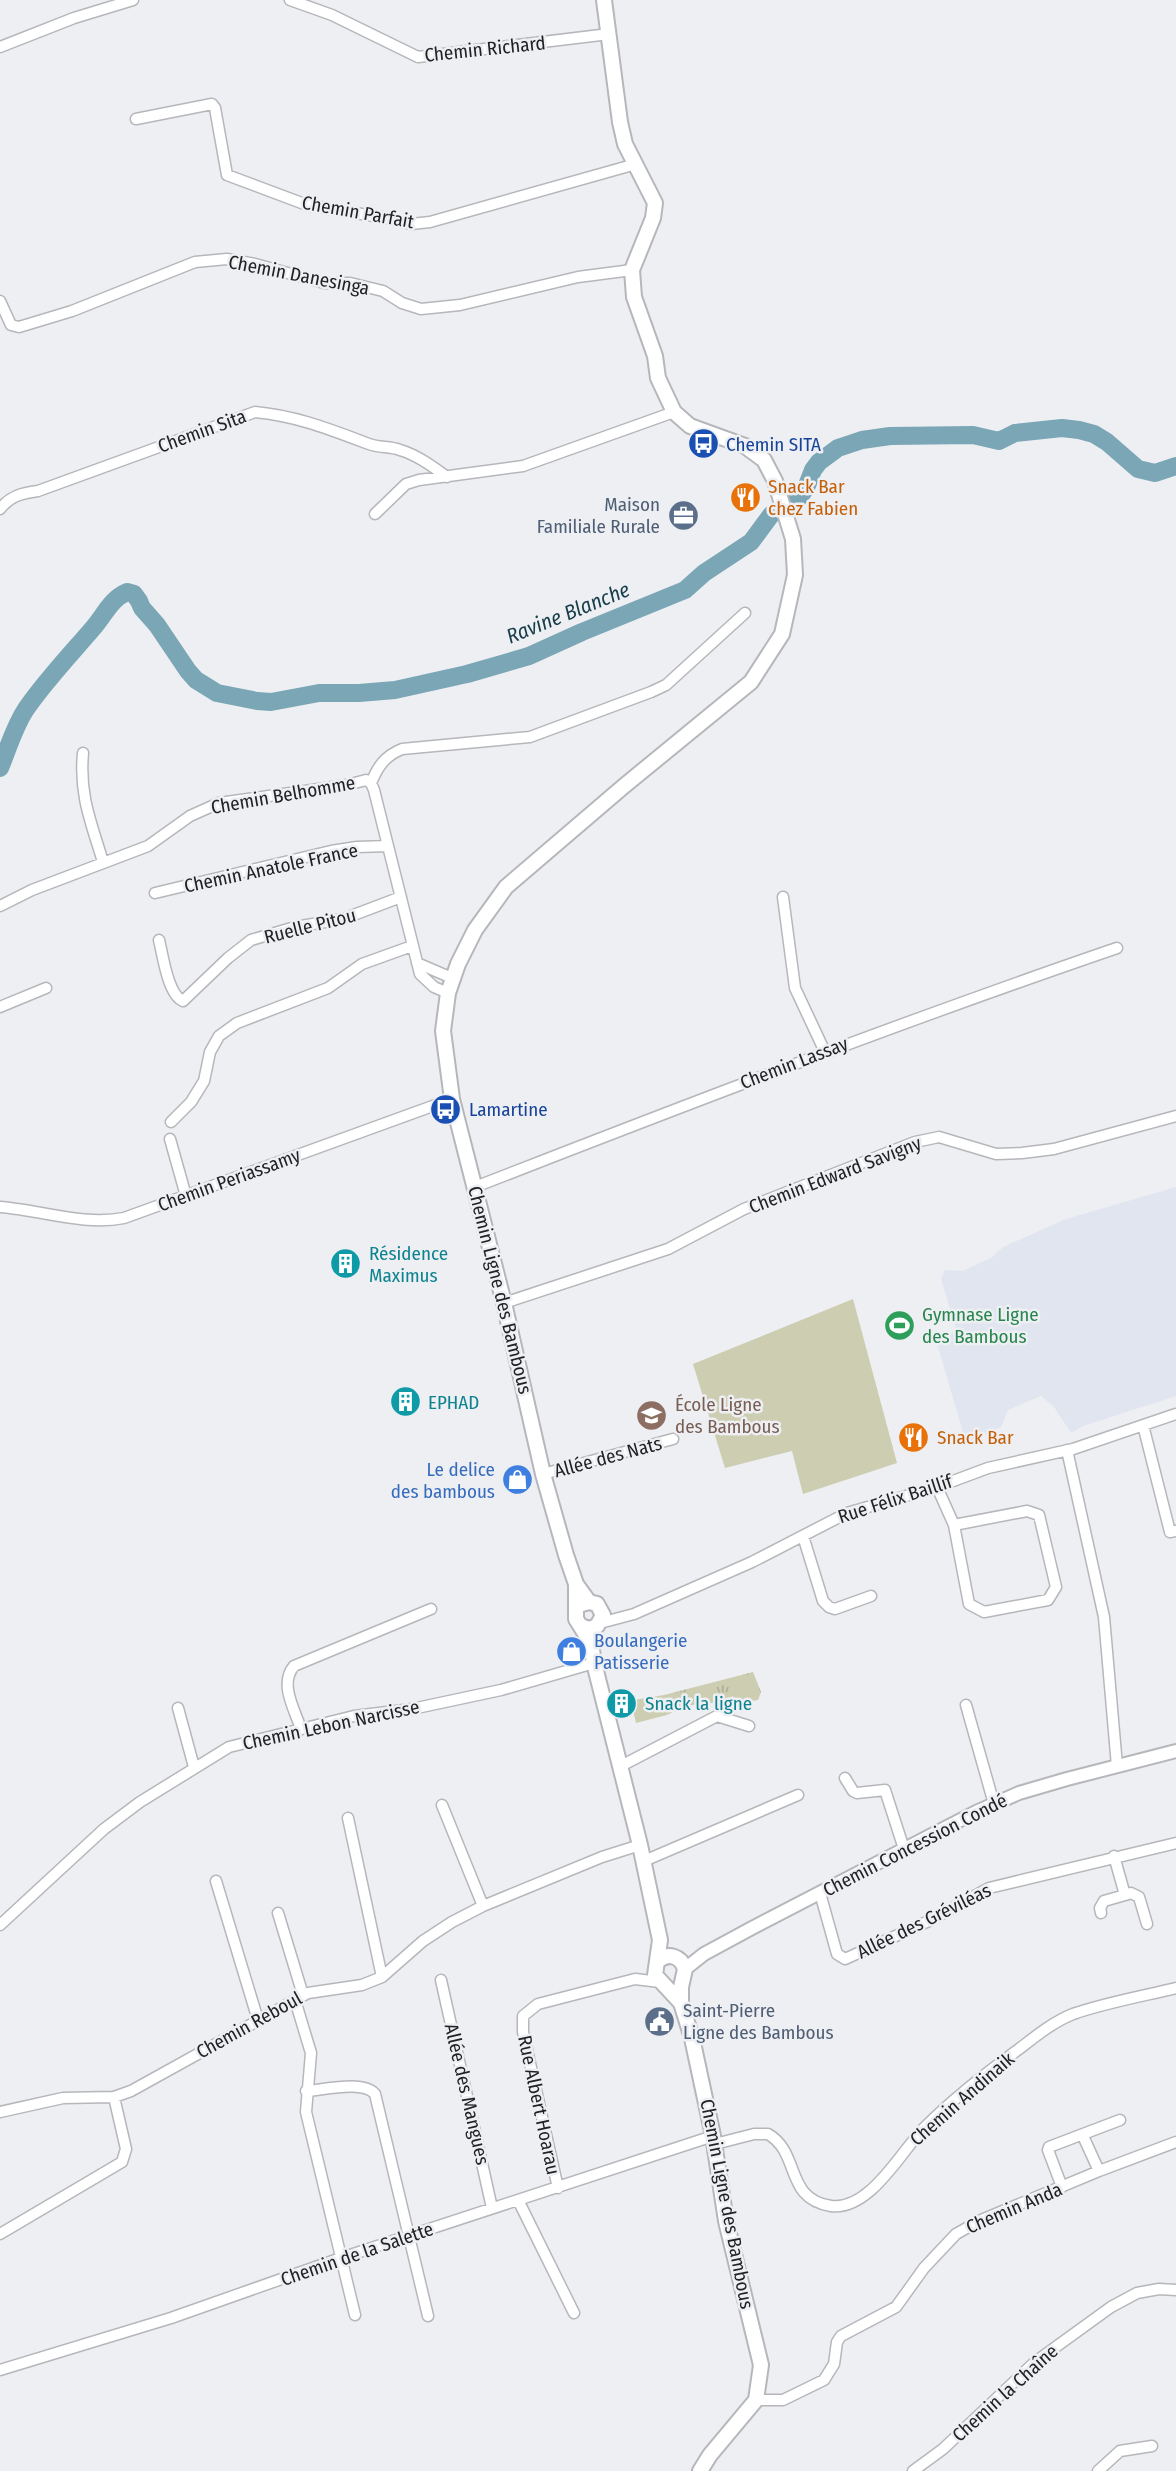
<svg xmlns="http://www.w3.org/2000/svg" width="1176" height="2471" viewBox="0 0 1176 2471" font-family="'Fira Sans Condensed',sans-serif">
<style>
.built{fill:#e0e5f0}
.grass{fill:#cccdb1}
.park{fill:url(#park-tufts)}
.lines{fill:none;stroke-linecap:round;stroke-linejoin:round}
.river{stroke:#7aa6b6;stroke-width:18}
.minor-casing{stroke:#b5b7bb;stroke-width:13}
.tertiary-casing{stroke:#b5b7bb;stroke-width:16}
.secondary-casing{stroke:#b5b7bb;stroke-width:18}
.minor{stroke:#fff;stroke-width:10}
.tertiary{stroke:#fff;stroke-width:12}
.secondary{stroke:#fff;stroke-width:14}
.labels{text-anchor:middle;dominant-baseline:central;stroke-width:5;stroke-linejoin:round;paint-order:stroke}
.street-label{font-size:19px;fill:#212224;stroke:#eeeff3}
.transit-label{font-size:19px;fill:#164399;stroke:#eeeff3;text-anchor:start}
.food-label{font-size:19px;fill:#c56008;stroke:#eeeff3;text-anchor:start}
.service-label{font-size:19px;fill:#4e5e75;stroke:#eeeff3;text-anchor:end}
.culture-label{font-size:19px;fill:#0d838f;stroke:#eeeff3;text-anchor:start}
.leisure-label{font-size:19px;fill:#27864d;stroke:#eeeff3;text-anchor:start}
.education-label{font-size:19px;fill:#785e54;stroke:#eeeff3;text-anchor:start}
.shop-label{font-size:19px;fill:#366cbe;stroke:#eeeff3;text-anchor:end}
.water-label{font-size:21px;font-style:italic;fill:#163d4a;stroke:#eeeff3}
</style>
<defs>
<pattern id="park-tufts" width="24" height="20" patternUnits="userSpaceOnUse" patternTransform="scale(1.75)"><rect width="24" height="20" fill="#cccdb1"/><path d="M3 7l-1-3M5 7V3M7 7l1-3M15 17l-1-3M17 17v-4M19 17l1-3" fill="none" stroke="#afb098"/></pattern>
</defs>
<rect width="100%" height="100%" fill="#eeeff3"/>
<path class="built" d="M1176 1187V1396L1083 1426 1071 1433 1054 1407 1041 1396 1008 1410 1001 1427 966 1443 935 1336 957 1332 941 1279 945 1270 963 1271 991 1258 1003 1247 1066 1219Z"/>
<path class="grass" d="M853 1299 897 1463 803 1494 792 1451 725 1468 693 1364Z
M664 1695 667 1715 636 1723 632 1706 634 1700Z"/>
<path class="park" d="M753 1672 761 1692 758 1700C735 1705 711 1700 688 1706 681 1708 674 1712 667 1715L664 1695Z"/>
<g class="lines">
<path class="river" d="M0 768C8 749 14 727 26 709 46 680 71 654 94 627 105 614 111 599 127 592L134 594 139 601 142 608 157 625 188 671 196 680 217 693 257 701 271 702 319 693H359L395 690 467 674 529 656 582 632 685 590 704 573 751 542 771 515 780 508 794 504 806 488 813 470 819 462 838 448 862 440 890 436 973 435 999 441 1015 433 1062 428 1079 430 1094 434 1107 442 1138 469 1155 473 1176 466"/>
<defs>
<path id="minor" d="M290 0 332 15 418 57 609 34
M0 47 74 18 133 0
M136 119 212 104 215 108 227 175 307 205 392 219 411 224 430 222 636 164
M0 301 11 325 19 327 72 311 195 262 227 259 255 264 324 283H350L383 291 402 303 421 309 460 305 578 277 632 270
M0 509C10 496 22 493 38 491L255 412C297 416 329 429 369 444 379 448 390 446 400 450 417 455 432 466 447 477
M375 514 406 484 419 480 523 466 674 412
M83 753C79 795 91 822 103 862
M371 783C378 766 385 756 402 749L530 737 651 692 666 685 745 613
M155 893 331 851 357 847 388 846
M783 897 795 988 825 1052
M0 906 32 890 148 846 190 816 219 803 347 785 366 780 371 783 374 790 420 974 434 987 448 993
M159 940C163 956 168 995 183 1001L228 958 251 940 295 927 343 919 401 897
M417 963 452 978
M0 1007 46 988
M171 1122 191 1102 204 1081 210 1052 219 1036 237 1023 328 988 362 964 412 946
M170 1139 186 1196
M475 1187C688 1104 901 1022 1117 948
M0 1207C41 1210 84 1226 124 1218L452 1099
M504 1303 668 1249 744 1209 915 1142 939 1137 996 1154 1022 1153 1054 1149 1176 1116
M1143 1425 1170 1532 1176 1531
M1067 1450 1104 1617 1117 1766
M543 1474 673 1439
M937 1487 954 1525 969 1604 984 1612 1048 1600 1056 1587 1039 1515 1027 1511 954 1525
M803 1536 823 1601 829 1607 835 1609 871 1596
M600 1623 634 1614 752 1562 847 1513 937 1487 988 1468 1073 1449 1176 1414
M966 1705 994 1804
M178 1708 194 1767
M301 1729C294 1708 279 1684 294 1666L431 1609
M619 1767 717 1716 749 1726
M845 1778 853 1791 857 1793 885 1790 904 1849
M442 1805 483 1906
M348 1818 382 1977
M644 1861 798 1795
M216 1881 258 2020
M820 1893 837 1954 845 1959 931 1920 989 1888 1176 1843
M1125 1895 1131 1893 1139 1897 1147 1924
M278 1913 303 1995
M1101 1913 1100 1908 1104 1901 1125 1895 1114 1856
M0 1925 104 1829 140 1802 229 1747 354 1716 412 1709 501 1690 594 1663
M441 1980 492 2208
M295 2000 311 2053 306 2112 355 2315
M306 2091C324 2090 363 2080 375 2094L428 2316
M0 2112 63 2098 114 2097 131 2091 308 1993 362 1985 382 1977 423 1941 452 1922 483 1906 602 1857 640 1845
M1083 2136 1099 2171
M715 2144 754 2134H768C801 2153 784 2199 831 2206 870 2211 901 2151 925 2127 954 2098 986 2073 1019 2049 1036 2036 1053 2022 1073 2014 1104 2003 1143 1996 1176 1988
M1062 2187 1048 2150 1049 2147 1120 2120
M558 2188 523 2032V2016L538 2004 635 1979 660 1982
M518 2200 574 2313
M0 2234 122 2162 126 2149 114 2097
M0 2370 171 2318 341 2258 713 2136
M756 2400H783L824 2380 834 2364 837 2342 841 2336 896 2307 924 2268 956 2234 981 2220 1099 2171 1176 2142
M913 2471 943 2449 1035 2362 1111 2307 1137 2293 1159 2289 1176 2290
M1098 2471 1120 2451 1152 2446"/>
<path id="tertiary" d="M685 1969 704 1954 752 1928 976 1812 1019 1793 1067 1779 1176 1751"/>
<path id="secondary" d="M576 1584V1619L591 1643 594 1663 640 1845 660 1940 655 1975 681 2003
M589 1602 576 1584 566 1555 543 1474 504 1303 452 1099 443 1031 448 993 458 964 475 930 506 887 624 786 751 682 782 634 795 575 793 539 775 481 764 460 745 446 690 426 674 412 658 378 655 356 634 297 632 270 653 218 655 203 625 144 620 122 604 0
M581 1626 589 1629 597 1626 603 1615 597 1604 589 1602 582 1604
M658 1961C668 1952 681 1956 685 1969L681 1987V2003L692 2038 713 2136 726 2221 761 2365 756 2400 710 2455 700 2471"/>
</defs>
<use href="#minor" class="minor-casing"/>
<use href="#tertiary" class="tertiary-casing"/>
<use href="#secondary" class="secondary-casing"/>
<use href="#minor" class="minor"/>
<use href="#tertiary" class="tertiary"/>
<use href="#secondary" class="secondary"/>
</g>
<defs>
<symbol id="bus-disc" viewBox="-11 -11 22 22"><circle r="9.5" fill="#1a4fb4" stroke="#eeeff3"/><path d="M-5-6H5V4H4V6H2V4H-2V6H-4V4H-5ZM-3.5-4V0h7V-4ZM-3.5 1.2v1.5H-2V1.2ZM2 1.2v1.5H3.5V1.2Z" fill="#fff"/></symbol>
<symbol id="restaurant-disc" viewBox="-11 -11 22 22"><circle r="9.5" fill="#e8710a" stroke="#eeeff3"/><path d="M-5-6h1v4h1v-4h1v4h1v-4h1v5L-1.5 .5V6h-2V.5L-5-1ZM5-6V6H3V1.5H1.5Q1.5-4 5-6Z" fill="#fff"/></symbol>
<symbol id="office-disc" viewBox="-11 -11 22 22"><circle r="9.5" fill="#5c6f8a" stroke="#eeeff3"/><path d="M-6-3h4V-5.5h4V-3h4V5H-6ZM-1-4.5V-3h2v-1.5ZM-6 0V1H6V0Z" fill="#fff"/></symbol>
<symbol id="building-disc" viewBox="-11 -11 22 22"><circle r="9.5" fill="#0f9aa8" stroke="#eeeff3"/><path d="M-4-6H4V6H1V3H-1V6H-4ZM-2.5-4.3h1.7v1.8h-1.7ZM.8-4.3h1.7v1.8H.8ZM-2.5-1h1.7V.8h-1.7ZM.8-1h1.7V.8H.8Z" fill="#fff"/></symbol>
<symbol id="stadium-disc" viewBox="-11 -11 22 22"><circle r="9.5" fill="#2e9e5b" stroke="#eeeff3"/><path d="M0-5a6.5 5 0 1 0 0 10a6.5 5 0 1 0 0-10ZM-3.5-1.8h7v3.6h-7Z" fill="#fff"/></symbol>
<symbol id="school-disc" viewBox="-11 -11 22 22"><circle r="9.5" fill="#8d6e63" stroke="#eeeff3"/><path d="M0-5L7-2L0 1L-7-2ZM-4 1L0 2.5L4 1V4Q0 6-4 4Z" fill="#fff"/></symbol>
<symbol id="shop-disc" viewBox="-11 -11 22 22"><circle r="9.5" fill="#3f7fe0" stroke="#eeeff3"/><path d="M-5-2.5h2.3a2.7 3.5 0 0 1 5.4 0H5L5.5 6h-11ZM-1.5-2.5h3a1.5 2.3 0 0 0-3 0Z" fill="#fff"/></symbol>
<symbol id="civic-disc" viewBox="-11 -11 22 22"><circle r="9.5" fill="#5c6f8a" stroke="#eeeff3"/><path d="M-.6-6.5H3V-4.5H.6V-3L4-1V1h2V6H-6V1h2V-1L-.6-3ZM-1.2 2.5V6h2.4V2.5Z" fill="#fff"/></symbol>
</defs>
<g fill-rule="evenodd">
<use href="#bus-disc" x="686" y="426" width="35" height="35"/>
<use href="#restaurant-disc" x="728" y="480" width="35" height="35"/>
<use href="#office-disc" x="666" y="498" width="35" height="35"/>
<use href="#bus-disc" x="428" y="1092" width="35" height="35"/>
<use href="#building-disc" x="328" y="1246" width="35" height="35"/>
<use href="#stadium-disc" x="882" y="1308" width="35" height="35"/>
<use href="#building-disc" x="388" y="1384" width="35" height="35"/>
<use href="#school-disc" x="634" y="1398" width="35" height="35"/>
<use href="#restaurant-disc" x="896" y="1420" width="35" height="35"/>
<use href="#shop-disc" x="500" y="1462" width="35" height="35"/>
<use href="#shop-disc" x="554" y="1634" width="35" height="35"/>
<use href="#building-disc" x="604" y="1686" width="35" height="35"/>
<use href="#civic-disc" x="642" y="2004" width="35" height="35"/>
</g>
<g class="labels">
<g class="street-label">
<text transform="translate(485 49) rotate(-6)">Chemin Richard</text>
<text transform="translate(358 212) rotate(10)">Chemin Parfait</text>
<text transform="translate(299 275) rotate(11)">Chemin Danesinga</text>
<text transform="translate(202 431) rotate(-20)">Chemin Sita</text>
<text transform="translate(283 795) rotate(-10)">Chemin Belhomme</text>
<text transform="translate(271 868) rotate(-12)">Chemin Anatole France</text>
<text transform="translate(310 926) rotate(-14)">Ruelle Pitou</text>
<text transform="translate(794 1063) rotate(-21)">Chemin Lassay</text>
<text transform="translate(835 1175) rotate(-21)">Chemin Edward Savigny</text>
<text transform="translate(229 1180) rotate(-20)">Chemin Periassamy</text>
<text transform="translate(500 1290) rotate(76)">Chemin Ligne des Bambous</text>
<text transform="translate(608 1457) rotate(-15)">Allée des Nats</text>
<text transform="translate(895 1499) rotate(-18)">Rue Félix Baillif</text>
<text transform="translate(331 1725) rotate(-12)">Chemin Lebon Narcisse</text>
<text transform="translate(915 1845) rotate(-27)">Chemin Concession Condé</text>
<text transform="translate(924 1921) rotate(-26)">Allée des Gréviléas</text>
<text transform="translate(249 2025) rotate(-29)">Chemin Reboul</text>
<text transform="translate(467 2094) rotate(77)">Allée des Mangues</text>
<text transform="translate(962 2099) rotate(-41)">Chemin Andinaik</text>
<text transform="translate(539 2105) rotate(78)">Rue Albert Hoarau</text>
<text transform="translate(727 2204) rotate(79)">Chemin Ligne des Bambous</text>
<text transform="translate(1014 2208) rotate(-23)">Chemin Anda</text>
<text transform="translate(357 2254) rotate(-19)">Chemin de la Salette</text>
<text transform="translate(1005 2393) rotate(-42)">Chemin la Chaîne</text>
</g>
<g class="transit-label">
<text x="726" y="444">Chemin SITA</text>
<text x="469" y="1109">Lamartine</text>
</g>
<g class="food-label">
<text x="768" y="486">Snack Bar<tspan x="768" dy="22">chez Fabien</tspan></text>
<text x="937" y="1437">Snack Bar</text>
</g>
<g class="service-label">
<text x="660" y="504">Maison<tspan x="660" dy="22">Familiale Rurale</tspan></text>
<text x="683" y="2010" text-anchor="start">Saint-Pierre<tspan x="683" dy="22">Ligne des Bambous</tspan></text>
</g>
<g class="culture-label">
<text x="369" y="1253">Résidence<tspan x="369" dy="22">Maximus</tspan></text>
<text x="428" y="1402">EPHAD</text>
<text x="645" y="1703">Snack la ligne</text>
</g>
<g class="leisure-label">
<text x="922" y="1314">Gymnase Ligne<tspan x="922" dy="22">des Bambous</tspan></text>
</g>
<g class="education-label">
<text x="675" y="1404">École Ligne<tspan x="675" dy="22">des Bambous</tspan></text>
</g>
<g class="shop-label">
<text x="495" y="1469">Le delice<tspan x="495" dy="22">des bambous</tspan></text>
<text x="594" y="1640" text-anchor="start">Boulangerie<tspan x="594" dy="22">Patisserie</tspan></text>
</g>
<g class="water-label">
<text transform="translate(568 613) rotate(-22)">Ravine Blanche</text>
</g>
</g>
</svg>
